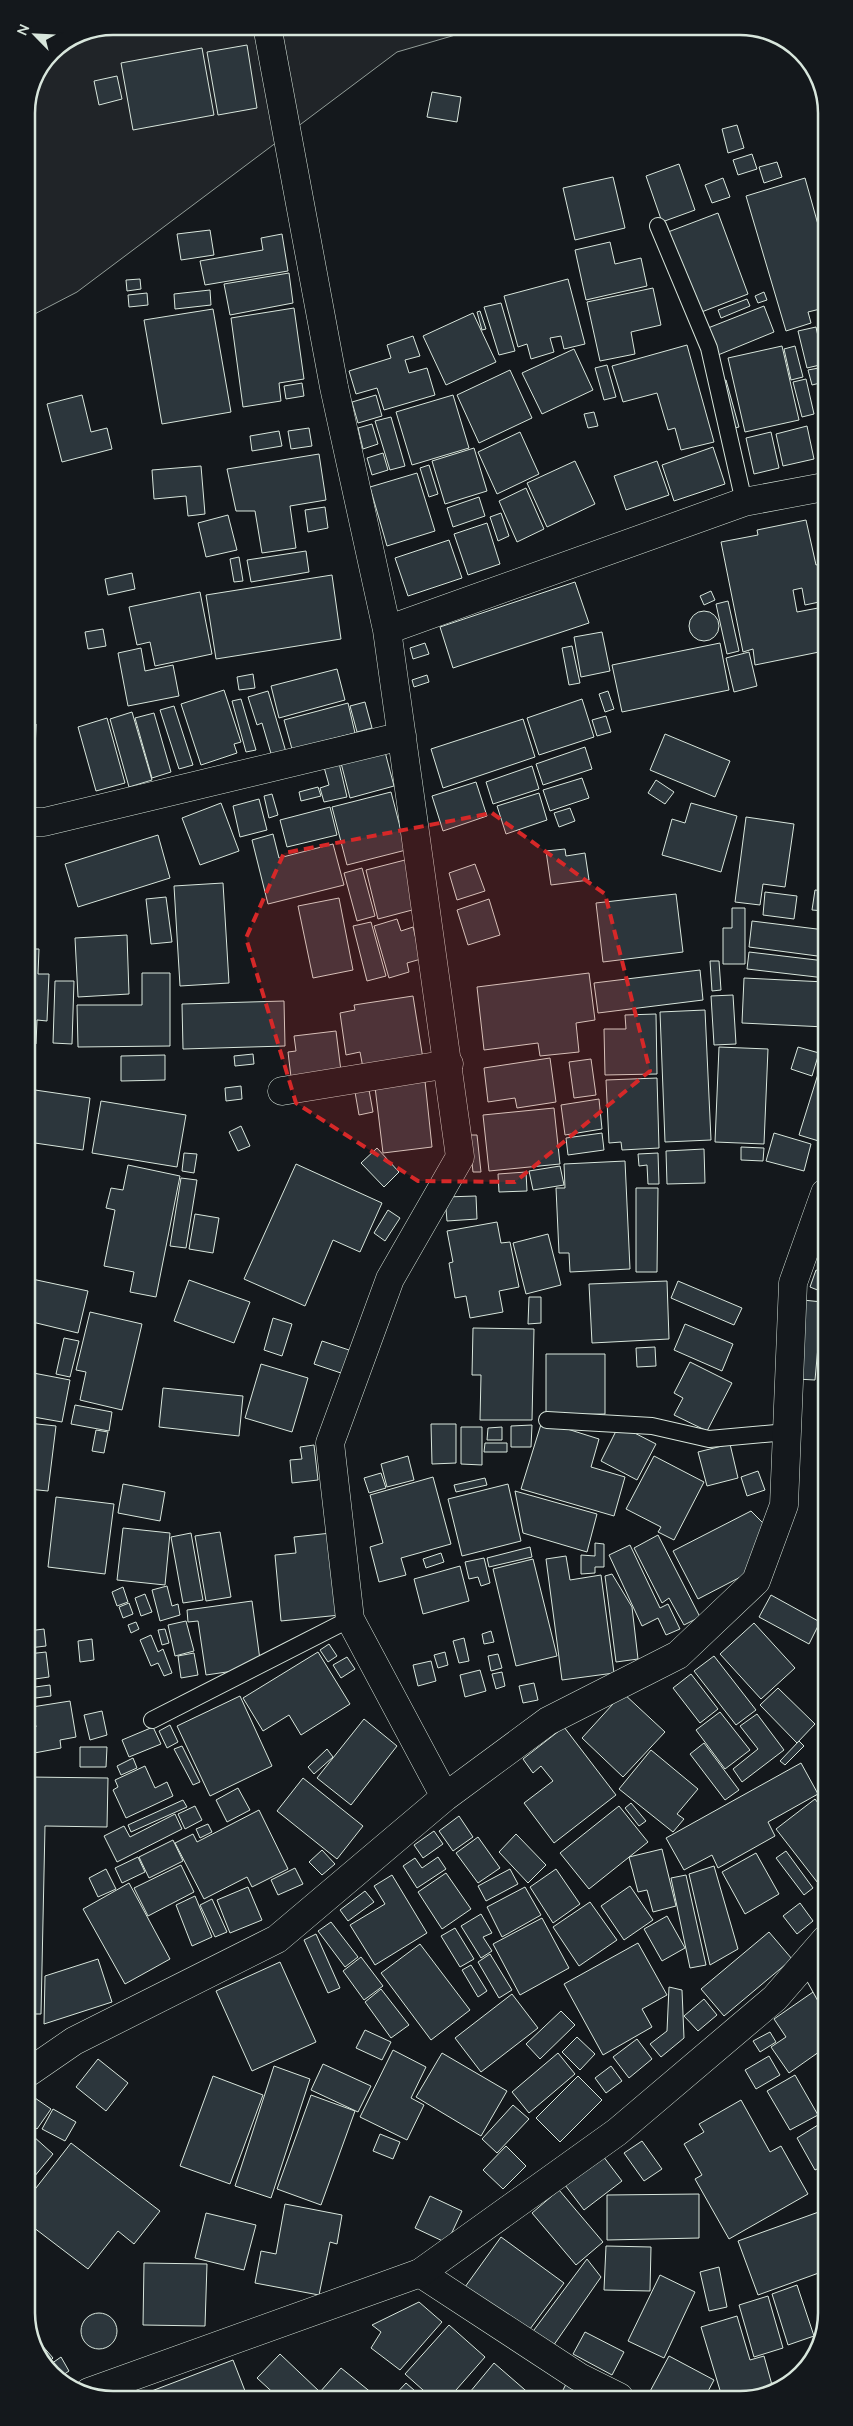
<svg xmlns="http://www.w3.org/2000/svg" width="853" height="2426" viewBox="0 0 853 2426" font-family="'Nunito Sans',sans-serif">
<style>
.green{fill:#202428;stroke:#939e99}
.building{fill:#2c363c;stroke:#d8e6dc}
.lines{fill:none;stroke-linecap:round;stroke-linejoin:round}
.lane-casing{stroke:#d8e6dc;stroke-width:18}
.street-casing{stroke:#d8e6dc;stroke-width:29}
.secondary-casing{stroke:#d8e6dc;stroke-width:29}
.lane{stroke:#14181c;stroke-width:16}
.street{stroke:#14181c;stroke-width:28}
.secondary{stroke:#14181c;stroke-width:28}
.marked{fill:#d62828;fill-opacity:0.2;stroke:#d62828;stroke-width:4;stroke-dasharray:10 6;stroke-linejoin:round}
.rim{fill:none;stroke:#d8e6dc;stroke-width:2.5}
</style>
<rect width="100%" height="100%" fill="#14181c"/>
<path class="green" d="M476 29 397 52 77 292 27 318 26 108 52 52 80 33Z"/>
<path class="building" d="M247 45 257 108 218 115 207 52Z
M202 48 214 115 133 130 121 63Z
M117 76 122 99 99 105 94 81Z
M432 92 461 97 457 122 427 117Z
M737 125 744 148 728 153 722 129Z
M752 154 757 169 738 175 733 160Z
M777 162 782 177 764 183 759 167Z
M679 164 695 210 662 222 646 176Z
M613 177 625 228 575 240 563 188Z
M723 178 730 197 712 203 705 185Z
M805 178 824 246V308L808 312 811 323 786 331 746 196Z
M718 213 748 294 699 313 668 232Z
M210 230 214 255 181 260 177 234Z
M282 234 288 271 205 285 200 261 263 250 261 238Z
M610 242 615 264 641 258 647 286 586 300 575 250Z
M289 273 293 303 230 315 224 284Z
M140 279 141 289 127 291 126 280Z
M568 279 585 344 564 349 561 336 550 338 554 352 531 359 527 344 518 347 504 296Z
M653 288 661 325 631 332 635 354 600 361 587 302Z
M210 290 211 305 175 309 174 294Z
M764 292 767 300 758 303 755 296Z
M147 293 148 305 129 307 128 295Z
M747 299 750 306 721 318 718 310Z
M501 303 515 351 499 355 484 307Z
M764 306 774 332 718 355 708 328Z
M294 308 304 379 279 383 281 401 243 407 231 318Z
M213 309 231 412 162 424 144 320Z
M480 311 486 329 482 330 477 312Z
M473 313 496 362 446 385 423 336Z
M816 327 824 364 807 368 798 331Z
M413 336 420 356 405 360 409 373 427 368 435 395 384 410 377 388 356 394 349 371 391 358 387 345Z
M687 345 714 442 681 450 675 428 668 430 657 393 623 402 612 366Z
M782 346 799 420 745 432 728 358Z
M795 346 803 377 791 380 784 349Z
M574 349 593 390 542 414 522 373Z
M607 365 616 397 604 400 595 368Z
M824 367V382L812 385 808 370Z
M510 370 532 418 479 443 457 395Z
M806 379 814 414 802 417 793 382Z
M726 380 739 427 730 429 718 383Z
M302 383 304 396 286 399 284 386Z
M82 395 91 432 107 428 112 449 62 462 47 404Z
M376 395 382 416 358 423 352 402Z
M453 395 469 448 412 465 396 412Z
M594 412 598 426 588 428 584 414Z
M391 417 405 466 390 470 375 421Z
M372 424 378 444 363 449 358 428Z
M807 426 814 459 783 466 776 434Z
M309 428 312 446 291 449 288 431Z
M279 431 282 446 252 451 250 436Z
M520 432 539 474 497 494 478 452Z
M771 432 779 468 754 474 746 438Z
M713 447 725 484 674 501 662 465Z
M474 448 487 491 445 504 432 461Z
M383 453 388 470 372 475 367 458Z
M319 454 326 500 290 506 296 548 262 553 255 511H236L227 469Z
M575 461 595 504 547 527 527 483Z
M657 461 669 495 626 510 614 476Z
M429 465 438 494 429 497 420 468Z
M201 466 205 514 188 516 186 496 154 499 152 470Z
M417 473 435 531 387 546 370 487Z
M526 488 544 529 517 542 499 501Z
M479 497 485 516 453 527 447 508Z
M325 507 328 528 308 532 305 510Z
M501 513 509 536 498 541 490 517Z
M228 515 237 550 206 557 198 523Z
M806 520 816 565 824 563V601L805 605 802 588 793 590 797 612 818 608 824 636V651L755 665 753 649 743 652 721 542 758 535 757 530Z
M487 523 500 564 468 575 454 534Z
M449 540 462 578 408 596 395 558Z
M306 551 309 572 251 582 247 560Z
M239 557 243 581 234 582 230 559Z
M132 573 135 589 108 595 105 579Z
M332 575 341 639 216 659 206 595Z
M575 582 589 623 453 668 440 627Z
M711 591 715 600 704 605 700 596Z
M200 592 212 654 155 666 150 642 137 645 129 607Z
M728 601 739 651 727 654 716 604Z
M689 626a15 15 0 1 1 30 0a15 15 0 1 1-30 0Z
M103 629 106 646 88 649 85 632Z
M602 632 610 671 581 677 574 637Z
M425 643 429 654 413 659 410 648Z
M720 643 729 690 622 712 612 665Z
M572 646 580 683 569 685 562 648Z
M141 648 145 671 173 665 179 696 128 706 118 653Z
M31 652 34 679 27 680V653Z
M749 652 757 686 734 692 726 658Z
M337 669 345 700 279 718 271 686Z
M253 674 255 688 239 690 237 677Z
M427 675 429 682 414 687 412 680Z
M224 690 241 742 234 744 237 753 201 765 181 704Z
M268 691 286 752 272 757 262 723 257 725 248 697Z
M608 691 614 709 605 712 599 694Z
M241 699 256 750 246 752 232 701Z
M582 699 594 737 539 755 527 718Z
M365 702 372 728 357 732 350 706Z
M348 703 355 733 292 749 284 720Z
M174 706 193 765 179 769 160 710Z
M132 712 152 780 129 787 110 719Z
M154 713 171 772 152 778 135 718Z
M606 716 611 732 597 736 592 720Z
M107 718 125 783 96 791 78 727Z
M523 719 535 757 443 788 431 749Z
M27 723 36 724 34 782 27 781Z
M665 734 730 761 715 797 650 770Z
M585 747 592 769 543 785 536 764Z
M384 748 394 786 350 798 340 759Z
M339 763 347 797 324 802 320 788 329 785 324 767Z
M532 766 539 789 493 804 486 782Z
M582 778 589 798 550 811 543 790Z
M656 780 674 792 665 804 648 793Z
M476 782 487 816 443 831 432 796Z
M318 787 321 796 301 801 299 792Z
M391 792 406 850 347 865 332 807Z
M539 793 547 820 506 834 497 806Z
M272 794 278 815 269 818 264 796Z
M259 799 267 830 240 837 233 806Z
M221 803 239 851 200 865 182 818Z
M691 803 737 816 721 872 662 855 672 819 685 823Z
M330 807 337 835 287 847 280 820Z
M570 808 575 821 559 827 554 813Z
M746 817 794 824 785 887 763 884 760 905 735 902Z
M273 834 279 858 333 844 344 885 268 904 252 840Z
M158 835 170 878 78 907 65 864Z
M565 849 566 856 585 853 589 880 551 885 546 851Z
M405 860 416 909 378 919 366 870Z
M475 864 485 891 457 900 449 873Z
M362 868 375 916 357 921 344 873Z
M223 883 229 983 180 986 174 886Z
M815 890 825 891V911L812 910Z
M765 892 797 896 794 919 763 915Z
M676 894 683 952 603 962 596 903Z
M166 897 172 942 151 944 146 899Z
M339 898 353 970 313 978 298 906Z
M489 899 500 935 468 945 457 910Z
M732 908H745V964H723V928H732Z
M397 919 401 931 413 927 421 959 407 963 409 972 389 978 374 926Z
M752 921 825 930V957L749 947Z
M371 922 386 976 367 981 353 926Z
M127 935 129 994 78 997 75 938Z
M28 949H39L38 974H49L47 1021 37 1020 36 1044 28 1043Z
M749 952 825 961V978L747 969Z
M710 961H719L721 990 712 991Z
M700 970 703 1000 598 1013 594 983Z
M142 973H170V1046L78 1047 77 1005H142Z
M589 973 595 1020 576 1023 579 1052 540 1056 538 1043 484 1050 477 987Z
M744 978 825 982V1027L742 1023Z
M55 981H74L72 1044 53 1043Z
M733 995 736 1044 714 1045 711 996Z
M413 996 423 1059 363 1068 360 1052 346 1055 340 1013 355 1010 354 1005Z
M284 1001 285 1046 183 1049 182 1004Z
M705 1010 711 1140 665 1142 660 1012Z
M656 1014 657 1074 605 1075 604 1029H626L625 1015Z
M336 1031 341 1071 291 1077 288 1052 296 1051 294 1036Z
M719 1047 768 1049 764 1144 715 1142Z
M798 1047 819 1053 812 1076 791 1069Z
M253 1054 254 1064 235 1066 234 1056Z
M165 1055V1080L121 1081V1056Z
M550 1058 556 1102 517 1108 515 1098 488 1102 484 1068Z
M823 1058 825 1059V1132L822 1142 799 1135Z
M591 1059 596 1095 574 1098 569 1062Z
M657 1078 659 1148 622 1150 621 1142 609 1143 606 1080Z
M425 1081 432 1147 383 1153 375 1087Z
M241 1086 242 1099 226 1101 225 1088Z
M28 1089 90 1098 83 1150 28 1142Z
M369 1090 373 1112 359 1115 355 1092Z
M599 1099 602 1129 565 1135 561 1105Z
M101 1101 186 1115 177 1167 92 1153Z
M554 1108 560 1164 489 1171 483 1115Z
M241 1126 250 1146 238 1151 229 1132Z
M602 1133 604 1150 568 1155 566 1138Z
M774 1133 811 1144 804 1171 766 1161Z
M469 1135H477L481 1172H473Z
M741 1147 764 1148 763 1161 741 1160Z
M377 1148 399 1172 384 1187 361 1163Z
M704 1149 705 1183 667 1184 666 1151Z
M184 1153 197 1154 194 1173 182 1171Z
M658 1153 659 1184H648L647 1165 639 1166 638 1154Z
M625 1161 630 1269 570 1272 569 1253H559L556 1188H565L564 1164Z
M296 1164 382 1203 360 1252 333 1240 305 1306 244 1279Z
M128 1165 180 1176 156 1297 130 1292 134 1272 104 1266 115 1210 106 1208 111 1188 123 1190Z
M560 1166 564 1185 533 1190 529 1171Z
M526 1172 527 1191 499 1192 498 1174Z
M181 1178 197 1180 186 1248 170 1246Z
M636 1188H658L657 1272H636Z
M476 1196 477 1219 447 1221 445 1197Z
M388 1210 400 1218 385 1241 374 1233Z
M195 1214 219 1218 213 1253 189 1249Z
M497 1222 501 1243 510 1242 519 1287 499 1291 503 1312 470 1318 466 1296 455 1298 449 1263 453 1262 447 1231Z
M548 1234 561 1285 526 1294 513 1243Z
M816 1270 825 1273V1293L810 1287Z
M32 1279 88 1291 78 1333 28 1321V1296Z
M189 1280 250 1302 234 1343 174 1321Z
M667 1281 669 1339 592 1343 589 1284Z
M678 1281 742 1308 734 1325 671 1298Z
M529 1297H541V1323L528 1324Z
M803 1300 822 1302 815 1380 796 1379Z
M90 1312 142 1324 122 1410 80 1400 86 1372 76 1370Z
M273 1318 292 1324 282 1356 264 1350Z
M685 1324 733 1344 722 1371 674 1350Z
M473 1328 534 1329 532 1420H480L481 1375H472Z
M64 1338 79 1341 70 1377 56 1374Z
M322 1341 352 1351 344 1374 314 1364Z
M655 1347 656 1366 637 1367 636 1348Z
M546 1354H605V1414L546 1415Z
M690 1362 732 1383 707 1431 674 1415 683 1398 674 1393Z
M261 1364 308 1378 292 1432 245 1418Z
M28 1372 70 1380 62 1422 28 1416Z
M163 1388 243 1396 239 1436 159 1427Z
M75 1405 112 1412 109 1431 71 1424Z
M542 1421 599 1439 591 1467 625 1477 614 1516 521 1489Z
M28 1423 56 1426 48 1491 28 1489Z
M431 1424H456V1463L432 1464Z
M532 1425 531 1447H511V1426Z
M619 1425 656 1444 637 1480 601 1461Z
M461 1427H482V1465L461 1464Z
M502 1427V1440H487L488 1428Z
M96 1430 108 1432 104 1453 92 1451Z
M485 1443H507V1452H484Z
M730 1444 738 1478 707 1486 698 1452Z
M314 1445 318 1480 292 1483 290 1460 302 1459 300 1447Z
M408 1456 414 1480 387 1487 381 1464Z
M654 1456 704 1482 674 1540 658 1532 661 1527 626 1509Z
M758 1471 765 1490 747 1496 741 1477Z
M381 1473 386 1488 369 1493 364 1478Z
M433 1477 451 1544 401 1558 406 1575 379 1582 370 1547 383 1543 370 1495Z
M485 1478 487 1485 456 1492 454 1485Z
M123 1484 165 1492 160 1521 118 1513Z
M508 1484 521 1541 462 1556 448 1499Z
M515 1491 597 1514 587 1552 523 1533Z
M56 1497 114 1504 105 1574 48 1567Z
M751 1511 771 1531 754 1570 698 1599 673 1551Z
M123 1528 170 1533 165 1585 117 1580Z
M220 1532 231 1597 206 1601 195 1536Z
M191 1533 203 1600 183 1603 171 1537Z
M331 1533 340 1615 281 1621 275 1555 296 1553 294 1537Z
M658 1535 700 1617 684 1625 669 1598 662 1603 634 1548Z
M595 1543 604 1544V1567H595V1573L581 1574V1555L595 1556Z
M630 1545 660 1608 668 1604 680 1629 666 1635 658 1618 642 1626 609 1555Z
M530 1547 532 1557 489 1567 487 1558Z
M441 1553 444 1562 426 1568 423 1559Z
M566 1556 570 1580 601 1575 614 1673 562 1680 546 1559Z
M484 1558 490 1583 481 1586 478 1577 469 1579 465 1562Z
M533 1559 557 1656 516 1666 493 1569Z
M460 1566 469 1601 423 1614 414 1579Z
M612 1574 632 1607 638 1659 616 1662 605 1576Z
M167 1586 172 1606 178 1604 180 1615 160 1621 152 1590Z
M123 1587 128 1602 117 1606 112 1592Z
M145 1594 152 1612 141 1616 135 1598Z
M771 1595 820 1622 809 1644 759 1617Z
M252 1601 261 1667 206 1675 198 1621 188 1622 187 1610Z
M129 1603 133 1614 123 1618 119 1607Z
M186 1621 194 1651 175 1656 168 1625Z
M136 1622 139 1629 131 1633 128 1625Z
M754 1623 795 1668 761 1699 720 1654Z
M44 1629 46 1646 29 1648 28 1631Z
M165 1629 169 1643 162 1645 158 1630Z
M491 1631 494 1642 484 1644 482 1634Z
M151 1635 158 1652 163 1649 172 1673 164 1676 158 1663 151 1666 140 1640Z
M464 1638 469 1661 459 1663 453 1641Z
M92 1639 94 1660 80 1662 78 1641Z
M329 1644 337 1656 328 1662 320 1650Z
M46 1652 49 1677 28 1680V1654Z
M318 1652 350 1704 301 1735 289 1715 263 1731 243 1698Z
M445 1652 448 1665 438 1668 434 1655Z
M194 1653 198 1675 181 1678 178 1656Z
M498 1654 502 1668 491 1671 488 1656Z
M714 1656 756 1710 736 1725 694 1671Z
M347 1657 355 1669 341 1678 333 1665Z
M431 1661 436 1681 418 1686 413 1665Z
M480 1670 486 1691 465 1697 460 1675Z
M502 1672 505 1686 496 1689 492 1674Z
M691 1674 718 1709 700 1723 673 1688Z
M534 1683 538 1700 523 1703 519 1686Z
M50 1685 51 1696 28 1699V1688Z
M778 1688 815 1724 797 1743 760 1705Z
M623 1693 665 1732 623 1777 582 1738Z
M240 1696 272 1766 210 1796 177 1726Z
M70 1701 76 1737 60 1740 61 1748 29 1754V1729L36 1727 32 1707Z
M102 1711 107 1735 90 1740 84 1715Z
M720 1712 750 1750 725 1769 696 1730Z
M757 1714 784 1750 742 1782 733 1769 758 1749 740 1726Z
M364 1719 397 1746 351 1805 317 1778Z
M170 1725 178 1742 167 1748 159 1731Z
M153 1727 161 1744 129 1757 122 1740Z
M564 1727 616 1795 554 1843 524 1803 553 1781 541 1766 533 1773 523 1759Z
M799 1741 804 1746 785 1765 780 1761Z
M704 1743 739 1790 725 1800 690 1754Z
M182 1746 200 1782 193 1785 174 1749Z
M80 1747H107L106 1767H80Z
M327 1749 333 1757 314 1774 308 1767Z
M651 1750 698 1789 677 1814 684 1819 673 1832 619 1789Z
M133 1758 137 1768 121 1775 117 1766Z
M801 1763 818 1794 768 1822 775 1836 718 1868 712 1855 684 1870 666 1838Z
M145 1766 155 1788 167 1782 173 1796 126 1818 113 1790 118 1787 115 1780Z
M29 1777 108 1778 107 1827 45 1826 41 2014H29Z
M303 1778 363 1826 337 1859 277 1811Z
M238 1788 250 1810 227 1822 216 1800Z
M815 1799 826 1814V1883L821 1887 776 1829Z
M183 1800 187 1807 131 1832 128 1825Z
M631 1803 646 1821 639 1826 625 1808Z
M195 1806 202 1820 185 1829 178 1814Z
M619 1806 648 1842 589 1889 560 1853Z
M259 1810 288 1869 252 1887 247 1877 204 1899 175 1843 193 1834 197 1842Z
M175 1814 182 1829 117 1862 104 1836 124 1826 130 1837Z
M459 1816 473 1837 453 1851 439 1831Z
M208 1824 212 1832 200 1838 196 1829Z
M434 1831 443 1844 423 1858 414 1845Z
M516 1834 546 1865 528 1883 499 1852Z
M478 1837 500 1868 478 1883 456 1853Z
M173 1840 183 1861 149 1878 139 1857Z
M662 1849 676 1906 653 1912 647 1890 638 1892 629 1857Z
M322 1850 335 1864 322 1875 309 1862Z
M786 1851 813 1888 804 1895 776 1858Z
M756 1853 779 1894 745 1914 722 1872Z
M138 1857 145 1872 122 1883 115 1868Z
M438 1857 446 1869 417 1888 403 1866 415 1858 422 1868Z
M181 1865 194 1892 148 1916 134 1888Z
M714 1866 738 1949 710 1965 689 1874Z
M295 1868 303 1884 278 1895 271 1880Z
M106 1869 116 1889 98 1897 89 1878Z
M510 1869 518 1884 486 1901 478 1886Z
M556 1869 580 1904 553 1923 530 1887Z
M446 1873 471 1909 442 1929 418 1892Z
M392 1875 427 1933 375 1965 350 1925 385 1904 374 1886Z
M686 1875 706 1965 690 1968 671 1878Z
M129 1883 170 1959 125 1984 83 1909Z
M630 1886 653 1920 624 1940 601 1906Z
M248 1887 262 1920 230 1933 217 1900Z
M525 1887 541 1915 502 1937 487 1907Z
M365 1891 374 1902 348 1921 340 1910Z
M195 1896 212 1937 192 1946 176 1905Z
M212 1899 227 1932 215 1937 200 1905Z
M590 1902 617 1940 579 1966 553 1927Z
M800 1903 813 1921 797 1934 783 1916Z
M481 1914 492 1933 483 1937 492 1951 481 1958 461 1926Z
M667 1916 685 1948 662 1961 644 1929Z
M542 1918 569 1968 520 1995 493 1944Z
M331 1922 358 1957 345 1967 318 1931Z
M455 1928 474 1959 460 1967 441 1936Z
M769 1932 792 1959 724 2016 701 1989Z
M316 1934 340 1988 328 1993 304 1940Z
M638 1943 667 1995 642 2009 652 2027 603 2055 564 1984Z
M420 1944 470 2010 431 2040 381 1973Z
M490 1954 512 1990 499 1998 478 1962Z
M361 1957 383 1986 364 2000 343 1971Z
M98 1959 112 2002 44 2024 45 1976Z
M280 1962 316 2042 252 2071 216 1991Z
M471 1965 487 1991 478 1997 462 1970Z
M669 1987 682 1990 684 2038 661 2057 650 2044 667 2031Z
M381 1989 409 2025 391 2038 365 2002Z
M816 1990 826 2004V2029L819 2035 826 2047 789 2073 771 2047 786 2037 774 2019Z
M512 1994 538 2028 481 2072 455 2038Z
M704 1999 717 2015 698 2031 684 2016Z
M561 2011 575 2025 540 2059 526 2044Z
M365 2030 391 2042 382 2060 356 2048Z
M770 2032 776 2042 760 2052 753 2041Z
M577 2037 595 2054 580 2070 562 2052Z
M637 2039 652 2059 629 2078 613 2057Z
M393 2050 426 2067 411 2098 424 2105 407 2140 360 2117Z
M442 2053 507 2091 481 2136 416 2097Z
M558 2053 575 2074 529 2113 512 2092Z
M769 2056 780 2075 756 2089 745 2070Z
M98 2059 128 2083 106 2111 76 2087Z
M323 2064 371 2086 358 2112 311 2090Z
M274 2066 310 2079 271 2198 235 2186Z
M611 2066 622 2081 606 2093 595 2078Z
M795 2075 818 2115 790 2130 767 2091Z
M213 2076 263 2095 230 2184 180 2166Z
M578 2076 602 2100 560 2142 536 2118Z
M311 2095 355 2111 321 2205 277 2189Z
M35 2098 51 2109 37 2129 29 2123V2105Z
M741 2100 770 2152 781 2146 808 2194 729 2239 695 2179 702 2175 684 2144 704 2132 699 2124Z
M513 2105 529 2119 497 2153 482 2139Z
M53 2109 76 2122 65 2141 42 2129Z
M826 2120 827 2164 815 2170 797 2138Z
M380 2134 400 2142 393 2159 373 2151Z
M33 2136 53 2154 29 2183V2141Z
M642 2141 662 2169 644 2181 624 2153Z
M71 2143 160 2211 134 2244 118 2231 88 2269 29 2224V2197Z
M506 2146 526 2166 503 2189 483 2170Z
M603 2156 622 2181 584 2210 565 2185Z
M559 2190 603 2242 576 2265 532 2213Z
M699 2194V2238L607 2240V2195Z
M430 2196 462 2211 447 2243 415 2228Z
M285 2204 342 2215 337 2244 330 2242 319 2295 255 2283 261 2251 276 2254Z
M827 2209V2270L758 2295 738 2241Z
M206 2213 256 2225 244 2270 195 2258Z
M501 2237 564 2283 527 2333 465 2287Z
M606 2246 651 2247 650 2291 604 2290Z
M587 2259 601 2277 551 2349 531 2334Z
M144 2263 207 2264 205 2326 143 2325Z
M719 2267 727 2307 709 2311 700 2272Z
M660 2275 695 2292 664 2358 628 2341Z
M797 2285 814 2336 788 2345 772 2294Z
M768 2296 783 2348 754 2357 739 2305Z
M419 2302 442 2322 400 2370 371 2348 381 2332 372 2325Z
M81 2331a18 18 0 1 1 36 0a18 18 0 1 1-36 0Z
M737 2316 750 2360 764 2356 772 2385 734 2397H722L701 2327Z
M449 2325 485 2357 449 2398H432L405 2374Z
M29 2330 53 2358 47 2364 29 2336Z
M585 2332 624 2352 612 2375 573 2354Z
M280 2354 320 2392 341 2368 378 2398 280 2399 257 2378Z
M669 2356 714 2380 705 2397H647Z
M61 2357 69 2371 57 2379 48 2366Z
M233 2360 247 2396 240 2399H152L149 2392Z
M494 2363 532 2396 531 2398H465Z
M568 2380 589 2391 586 2397 559 2398Z
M406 2383 423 2398H392Z"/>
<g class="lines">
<defs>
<path id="lane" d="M658 226 709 348 744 502
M547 1420 652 1426 709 1439 787 1432
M152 1720 350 1619
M806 1962 826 1998"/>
<path id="street" d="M268 31 334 387 387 630 460 1157 390 1279 330 1443 350 1619 445 1797
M387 630 744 502 824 487
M27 822H44L402 736
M282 1091 449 1064
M29 2072 74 2041 277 1939 445 1797 548 1721 678 1655 756 1581 784 1505 793 1283 825 1193
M420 2273 579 2377 619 2397"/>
<path id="secondary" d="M89 2392 420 2273 617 2132 775 1998 826 1939"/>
</defs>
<use href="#lane" class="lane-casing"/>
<use href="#street" class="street-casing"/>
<use href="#secondary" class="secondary-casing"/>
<use href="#lane" class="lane"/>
<use href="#street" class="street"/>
<use href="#secondary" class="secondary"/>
</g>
<path class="marked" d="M492 813 605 894 650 1071 515 1182 418 1181 296 1103 246 938 284 853Z"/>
<path d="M0 0H853V2426H0ZM113 35H740A78 78 0 0 1 818 113V2313A78 78 0 0 1 740 2391H113A78 78 0 0 1 35 2313V113A78 78 0 0 1 113 35Z" fill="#14181c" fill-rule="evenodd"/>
<path class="rim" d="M113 35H740A78 78 0 0 1 818 113V2313A78 78 0 0 1 740 2391H113A78 78 0 0 1 35 2313V113A78 78 0 0 1 113 35Z"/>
<g transform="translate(35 35) rotate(294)" stroke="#14181c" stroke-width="4" paint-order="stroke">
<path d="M0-4L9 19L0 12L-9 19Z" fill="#d8e6dc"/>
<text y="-8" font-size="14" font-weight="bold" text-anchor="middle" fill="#d8e6dc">N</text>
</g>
</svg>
